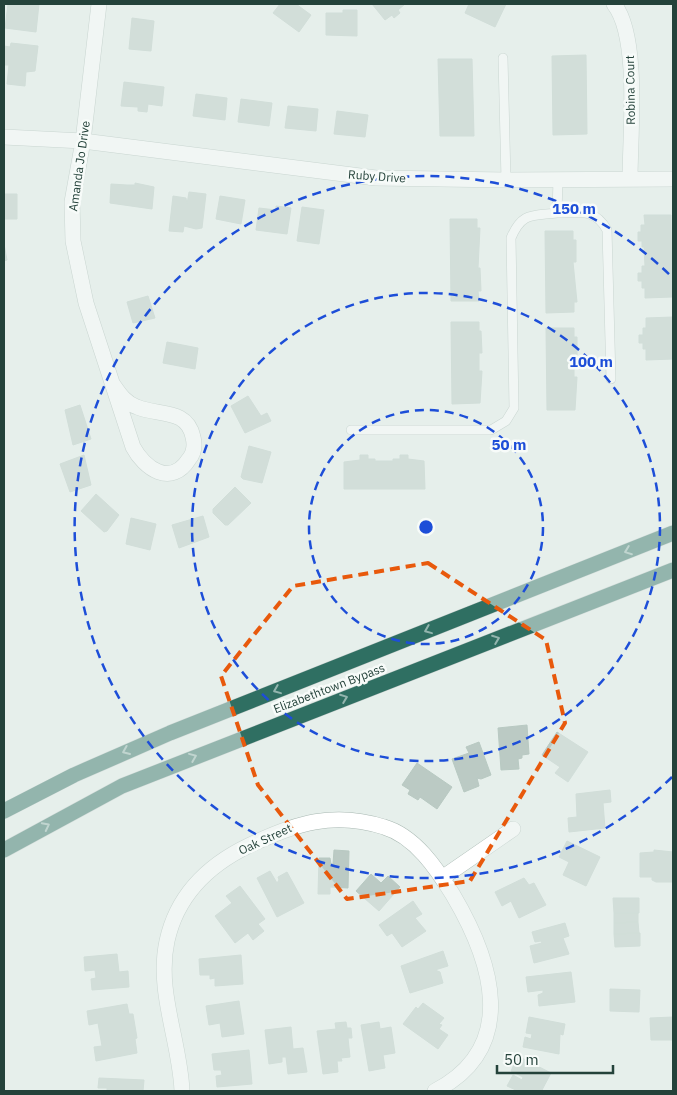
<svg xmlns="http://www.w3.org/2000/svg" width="677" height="1095" viewBox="0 0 677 1095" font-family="'IBM Plex Sans',sans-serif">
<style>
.building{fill:#bbcac4;stroke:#b8c9c2}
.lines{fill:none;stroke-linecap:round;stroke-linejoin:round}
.lane-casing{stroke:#a8b8b2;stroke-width:10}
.street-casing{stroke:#a8b8b2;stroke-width:16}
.highway-casing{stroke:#c2cac8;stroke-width:16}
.lane{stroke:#fff;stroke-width:9}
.street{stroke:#fff;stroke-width:15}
.highway{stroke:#2f6f62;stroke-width:15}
.oneway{stroke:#93b5ae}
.marked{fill:none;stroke:#e8590c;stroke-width:4;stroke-dasharray:10 6;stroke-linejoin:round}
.ring{fill:none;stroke:#1d4ed8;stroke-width:2.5;stroke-dasharray:9 6}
.labels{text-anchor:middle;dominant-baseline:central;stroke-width:5;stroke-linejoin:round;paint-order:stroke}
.street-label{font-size:12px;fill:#24423a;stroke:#f7fbf9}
.centre{fill:#1d4ed8;stroke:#f7fbf9;stroke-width:2.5}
.ring-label{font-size:15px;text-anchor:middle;font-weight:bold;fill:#1d4ed8;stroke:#f7fbf9;stroke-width:5;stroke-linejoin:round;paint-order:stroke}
</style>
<rect width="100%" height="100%" fill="#e6efeb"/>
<path class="building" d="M8 4H39L36 32 5 28Z
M280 4H296L311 15 299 32 273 13Z
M372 4H405L398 10 400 13 394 18 392 15 385 20Z
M469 4H506L495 27 465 13Z
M343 10H357V36L326 35V13H343Z
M132 18 154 21 151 51 129 49Z
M11 43 38 46 35 71 26 72 25 86 7 84 9 65H4V46L10 47Z
M586 55 587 134 553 135 552 56Z
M438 59H472L474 136H440Z
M124 82 164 87 162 106 148 104 147 112 138 111V107L121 106Z
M196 94 227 98 225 120 193 116Z
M241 99 272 103 269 126 238 122Z
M288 106 318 109 316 131 285 128Z
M337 111 368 115 365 137 334 134Z
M135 183 154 187 152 209 110 203 111 184 127 185H135Z
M189 192 206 194 202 228 196 229 184 226 183 232 169 231 173 196 186 198 187 204Z
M4 194H17V219H4Z
M220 196 245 200 241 224 216 219Z
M276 206 291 208 287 234 256 230 259 208 276 210Z
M302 207 324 210 319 244 297 241Z
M644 215H671L672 297 645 298V288H642V281H638V273H642V266H645L644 247H642V241H638V232H641V225H645Z
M450 219H477V228H480L478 268H480L481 291H478L479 301H451Z
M545 231H573V240H576V262H573L577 302H574V312L546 313Z
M4 244 7 260 4 261Z
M148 296 155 318 133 323 127 302Z
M673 317V359L646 360V349H643V343H639V335H643V328H646V318Z
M451 322H479V331H481L482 353H479V371H482L480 403 452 404Z
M546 328H574V337H577V359H574V377H577L575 410H547Z
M167 342 198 348 195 369 163 363Z
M248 396 261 416 267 413 271 421 245 433 231 406Z
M80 405 91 439 73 445 65 410Z
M249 446 271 452 262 483 243 479 241 477Z
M84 455 91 485 70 492 60 464Z
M360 455H368V459H375V461H393V459H400V455H408V459L424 461 425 489H344V462L360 460Z
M235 487 251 503 228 525H225L213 513V509Z
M96 494 119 515 107 531 104 532 81 511Z
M203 516 209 537 179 548 172 525Z
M131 518 156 524 150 550 126 544Z
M527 725 529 754 522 755V758L518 759 519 769 501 770 498 728Z
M557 732 588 752 568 782 555 773 560 767 542 755Z
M479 742 491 775 481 779 477 778 479 786 464 792 452 759 469 753 466 747Z
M417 763 452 787 437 809 420 797 418 800 408 794 410 790 402 785Z
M610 790 611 802 603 803 605 828 569 832 568 818 577 817 576 794Z
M567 841 600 857 586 886 563 875 569 862 559 857Z
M334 850 349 851 348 888 330 887V894H318L319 858H330L331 864H333Z
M654 850 673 852V882H656L652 880V877H640V853L654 852Z
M270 871 277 883 279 880 278 877 287 872 304 903 277 917 257 878Z
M371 874 381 883 388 876 400 887 379 911 356 891Z
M524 878 529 885 534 883 546 905 519 918 511 901 502 906 495 892Z
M240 886 265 919 258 924 264 931 253 940 248 933 235 943 215 916 232 903 226 896Z
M613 898H639V913H614Z
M413 901 422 914 415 918 426 931 402 947 392 933 387 936 379 925Z
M614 913H638V922L614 923Z
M638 922 639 933 614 934V923Z
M565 923 569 936 563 938 569 954 534 963 530 946 542 943 541 941 535 942 532 932Z
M640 933V946L615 947 614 934Z
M443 951 448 966 435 970 440 972 443 983 410 993 401 966Z
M117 954 119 972 128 971 129 987 92 990 91 979 96 978 95 970 85 971 84 957Z
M241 955 243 984 215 986V978L210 979V975H200L199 959Z
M571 972 575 1002 539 1006 538 995 543 993V990L528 992 526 977Z
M610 989 640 990 639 1012 610 1011Z
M239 1001 244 1034 222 1037 220 1023 209 1025 206 1006Z
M423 1003 444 1018 439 1024 442 1025 439 1029 448 1035 438 1049 403 1024 416 1007 418 1009Z
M127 1004 129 1014H133L137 1038 135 1039 137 1053 96 1061 94 1047 102 1046 98 1023 89 1025 87 1011Z
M529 1017 565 1024 563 1035 560 1034 559 1054 523 1047 525 1037 531 1039 532 1034 526 1033Z
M673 1017V1040H651L650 1018Z
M346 1022 347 1028H351L352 1038H348L350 1057 341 1058 342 1061H337L338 1072 323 1074 317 1031 336 1029 335 1023Z
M379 1022 380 1029 391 1027 395 1053 383 1055 385 1068 369 1071 361 1025Z
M291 1027 293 1049 303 1048 307 1072 288 1074 286 1057H282V1062L269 1064 265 1030Z
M249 1050 252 1084 217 1087 216 1076 222 1075 221 1070H214L212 1054Z
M518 1056 551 1073 542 1090 545 1091H518L507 1086 513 1075 522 1080 523 1077 511 1071Z
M99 1078 144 1080 143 1091H107V1088H98Z"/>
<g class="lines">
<defs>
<path id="lane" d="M503 58 506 180
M558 180 557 213C580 213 595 208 607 230L611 379
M351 430H491L506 421 514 408 511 238C522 212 532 216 557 213"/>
<path id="street" d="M99 4 83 141 72 202 73 241 86 303 133 447C144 468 171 488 189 459 194 453 195 445 193 437 187 408 158 416 137 407 125 403 119 393 112 383
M614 4C640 37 630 136 630 179
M4 137 83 141 376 178 506 180 673 179
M442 878 513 829
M182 1091C180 1041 156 991 167 941 177 895 208 865 250 845 296 823 334 811 384 827 415 836 437 869 453 895 492 961 520 1047 435 1091"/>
<path id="highway" d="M4 811 74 775 170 733 673 533
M4 850 122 786 673 570"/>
</defs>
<use href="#lane" class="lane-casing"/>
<use href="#street" class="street-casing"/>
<use href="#highway" class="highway-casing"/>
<use href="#lane" class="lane"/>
<use href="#street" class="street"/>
<use href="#highway" class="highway"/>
</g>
<defs><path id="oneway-chevron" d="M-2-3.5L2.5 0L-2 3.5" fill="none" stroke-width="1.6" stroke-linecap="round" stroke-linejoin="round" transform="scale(1.25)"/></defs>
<g class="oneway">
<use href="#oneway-chevron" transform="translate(628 551) rotate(159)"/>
<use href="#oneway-chevron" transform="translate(428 630) rotate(158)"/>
<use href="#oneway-chevron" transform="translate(496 639) rotate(-21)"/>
<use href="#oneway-chevron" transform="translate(277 690) rotate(158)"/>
<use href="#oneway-chevron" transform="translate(344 698) rotate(-21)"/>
<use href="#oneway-chevron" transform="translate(126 751) rotate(157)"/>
<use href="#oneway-chevron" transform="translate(193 757) rotate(-22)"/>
<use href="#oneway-chevron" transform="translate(46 826) rotate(-27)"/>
</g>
<path d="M0 0H677V1095H0ZM428 563 546 640 565 723 470 881 347 899 258 785 221 676 293 586Z" fill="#e6efeb" fill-opacity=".55" fill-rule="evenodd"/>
<path class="marked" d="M428 563 546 640 565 723 470 881 347 899 258 785 221 676 293 586Z"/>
<g class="ring">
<circle cx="426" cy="527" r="117"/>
<circle cx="426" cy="527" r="234"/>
<path d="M672 777A351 351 0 1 1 672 277"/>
</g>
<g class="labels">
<g class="street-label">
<text transform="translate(630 90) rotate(-91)">Robina Court</text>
<text transform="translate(79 166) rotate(-82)">Amanda Jo Drive</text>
<text transform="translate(377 176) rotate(4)">Ruby Drive</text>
<text transform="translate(329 688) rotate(-21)">Elizabethtown Bypass</text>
<text transform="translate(265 839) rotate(-25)">Oak Street</text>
</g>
</g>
<circle cx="426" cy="527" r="8" class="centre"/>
<g class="ring-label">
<text x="574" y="214">150 m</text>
<text x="591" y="367">100 m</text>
<text x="509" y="450">50 m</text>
</g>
<rect width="677" height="1095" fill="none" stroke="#24423a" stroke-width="10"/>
<path d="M497 1065v8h116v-8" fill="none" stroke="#24423a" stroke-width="2.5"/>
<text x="504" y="1065" font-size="15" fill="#24423a" stroke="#f7fbf9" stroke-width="4" paint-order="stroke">50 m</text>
</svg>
